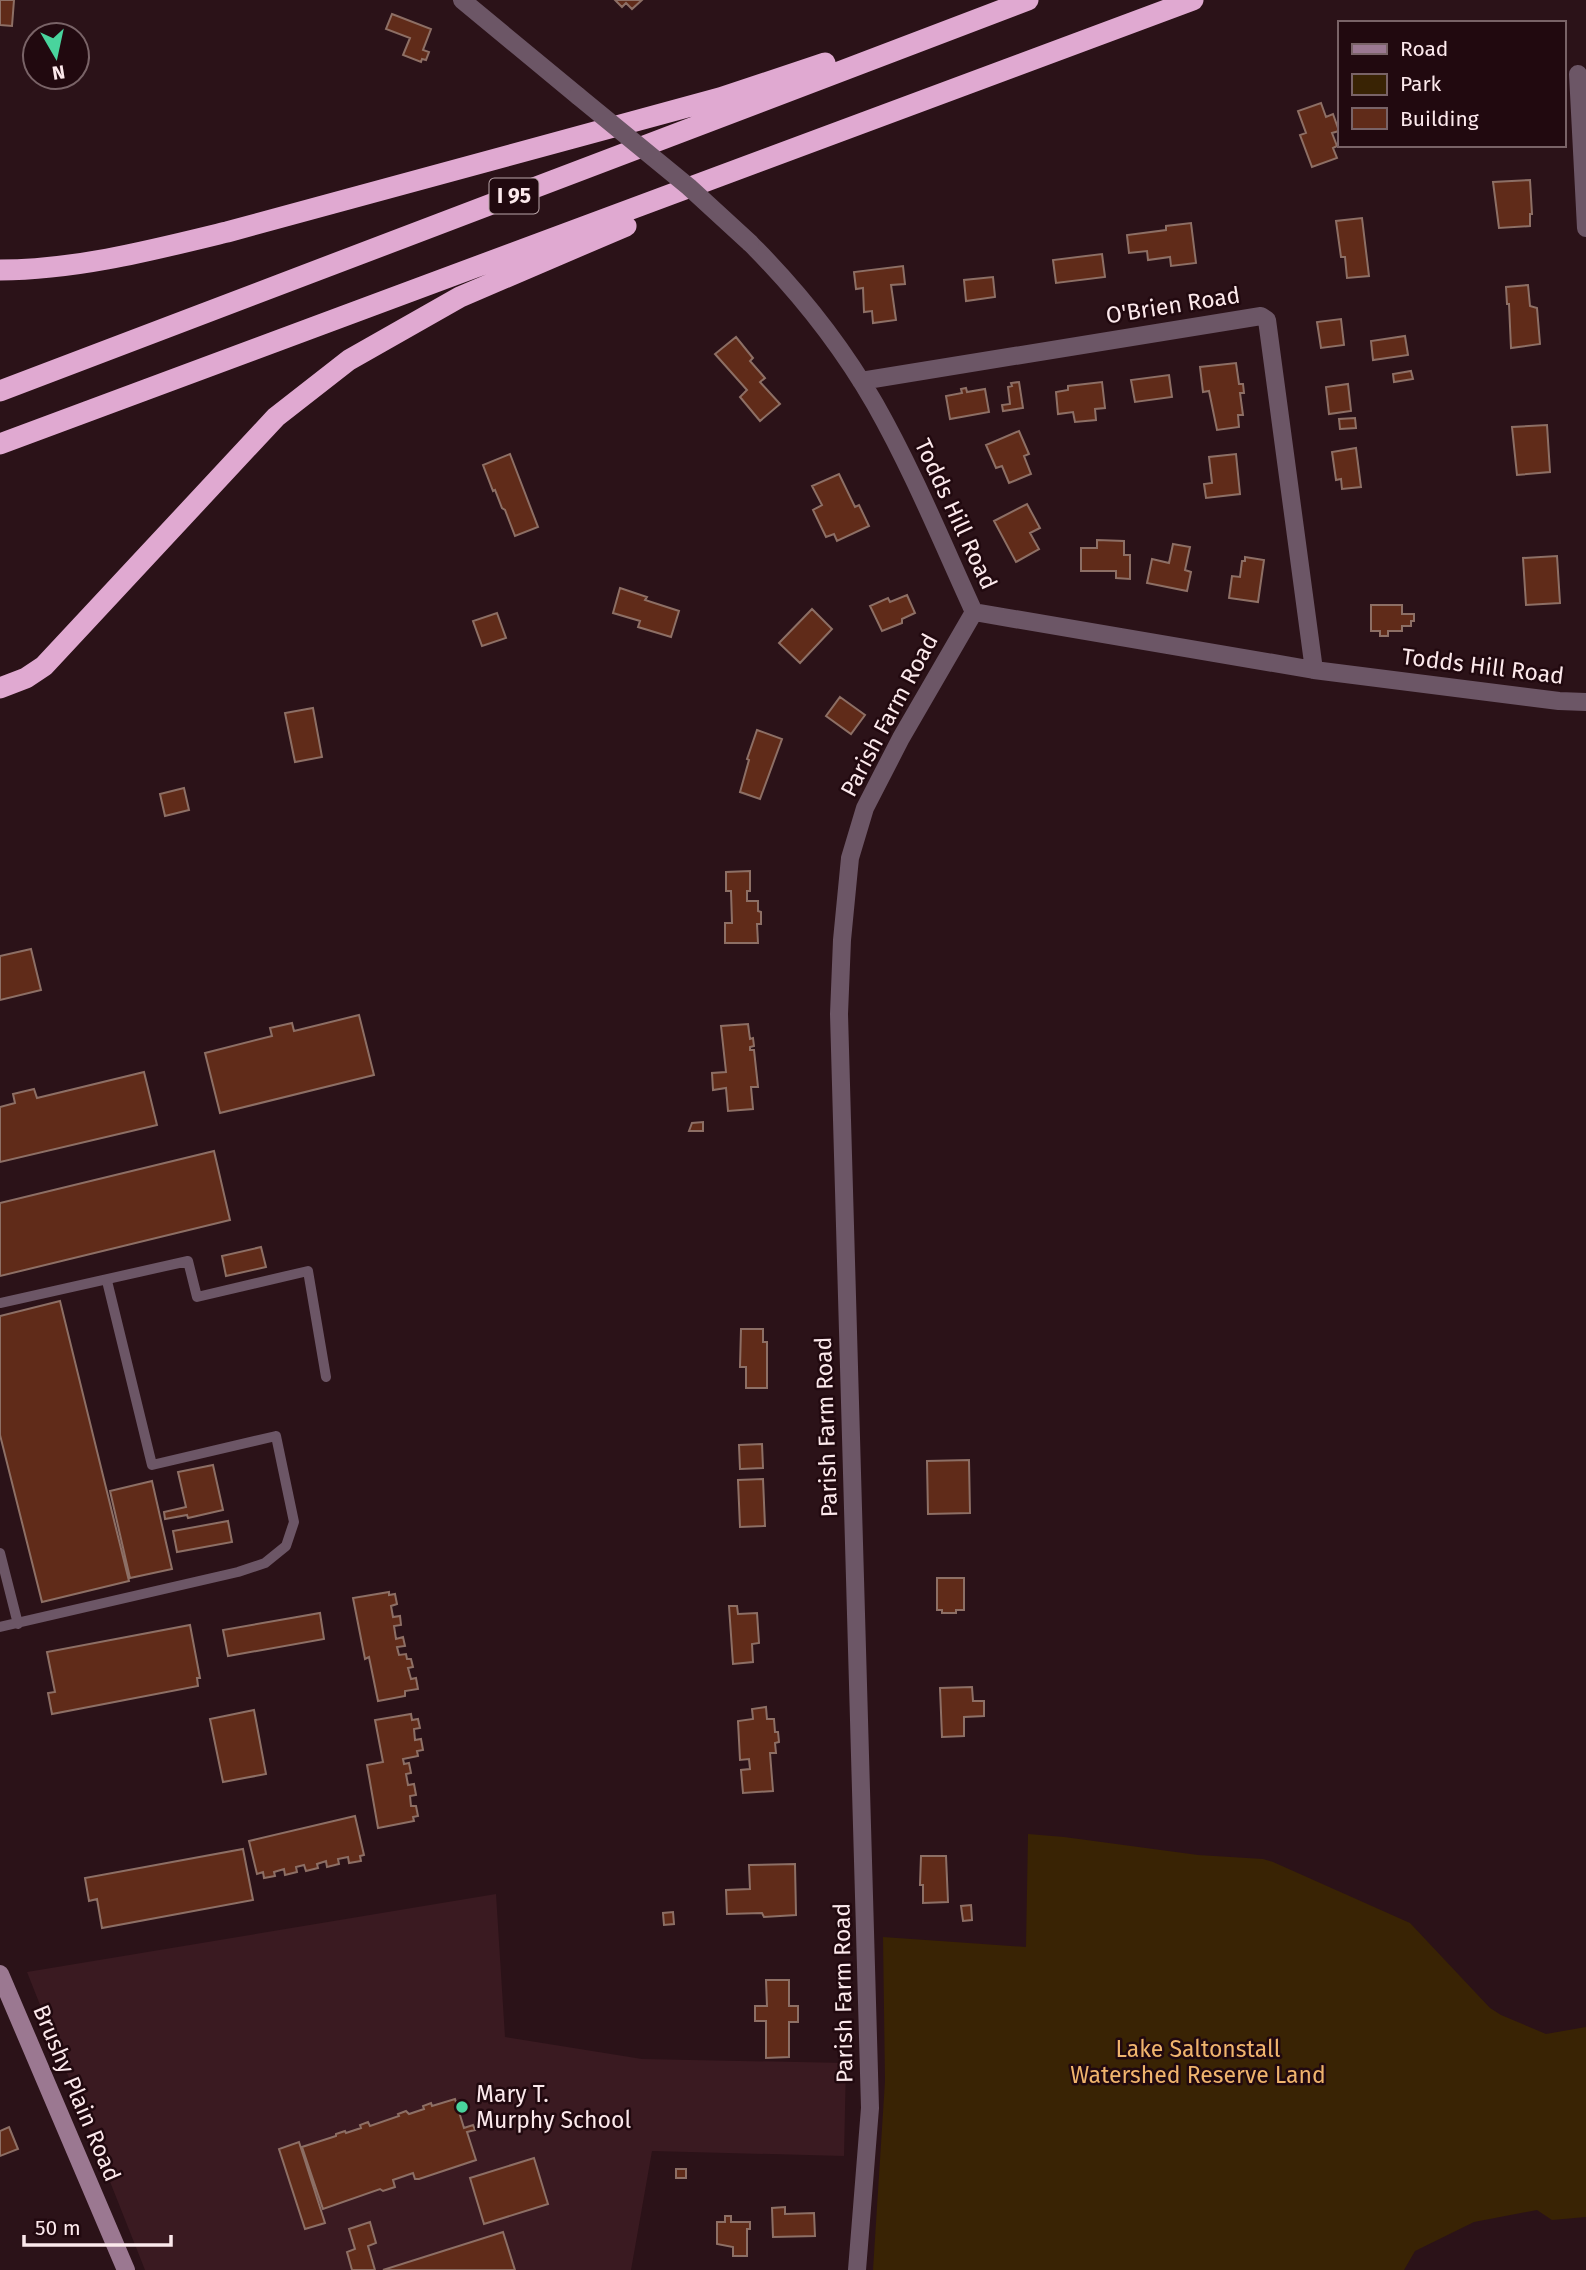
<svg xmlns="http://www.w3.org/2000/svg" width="1586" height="2270" viewBox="0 0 1586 2270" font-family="'Fira Sans',sans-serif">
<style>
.built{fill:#3a1a21}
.green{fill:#392304}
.building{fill:#602b19;stroke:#8d6f65;stroke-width:2}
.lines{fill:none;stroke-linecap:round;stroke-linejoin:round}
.service{stroke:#6c5666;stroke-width:10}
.minor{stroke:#6c5666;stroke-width:18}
.secondary{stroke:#9b7891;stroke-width:18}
.motorway{stroke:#e0a9d1;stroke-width:21}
.minor-bridge{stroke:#6c5666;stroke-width:18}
.poi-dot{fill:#49d49d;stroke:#21090f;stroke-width:2.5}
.labels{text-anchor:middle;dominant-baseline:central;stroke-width:5;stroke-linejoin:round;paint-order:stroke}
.shield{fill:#21090f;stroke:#baa6aa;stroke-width:2}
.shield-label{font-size:21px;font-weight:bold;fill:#fce9ec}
.street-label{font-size:23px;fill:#fce9ec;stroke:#21090f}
.park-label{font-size:23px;fill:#f0b46d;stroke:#21090f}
.poi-label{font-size:23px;fill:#fce9ec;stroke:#21090f;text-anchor:start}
</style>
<rect width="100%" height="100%" fill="#2b1218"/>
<path class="built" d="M496 1894 505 2037 642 2059 846 2063 844 2156 652 2151 631 2270H145L27 1972Z"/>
<path class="green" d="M1028 1834 1064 1837 1198 1855 1263 1859 1273 1862 1410 1923 1490 2008 1501 2015 1546 2034 1586 2027V2217L1552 2220 1537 2210 1474 2222 1415 2251 1404 2270H873L885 2081 883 1937 1026 1947Z"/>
<path class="building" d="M0 0H14L12 26 0 25Z
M615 0H642L632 9 626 3 622 7Z
M392 14 431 29 423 50 429 52 426 60 422 59 421 62 403 55 410 38 386 29Z
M1321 103 1326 117 1333 114 1339 131 1332 133 1337 146 1333 148 1337 158 1312 167 1300 135 1306 133 1298 111Z
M1530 180 1532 214H1530V226L1499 228 1493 182Z
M1362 218 1369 276 1347 278 1345 257H1341L1336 221Z
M1191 223 1196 263 1171 266 1170 257 1148 260 1147 251 1129 253 1127 235 1166 230V226Z
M1102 254 1105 277 1056 283 1053 260Z
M903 266 905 284 891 285 896 320 873 323 872 311 864 312 863 288 856 289 854 272Z
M993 277 995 297 966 301 964 280Z
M1528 285 1530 306 1537 308 1540 344 1511 348 1509 304H1507L1506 287Z
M1341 319 1344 345 1321 348 1317 322Z
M1405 336 1408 355 1373 360 1371 341Z
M736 337 753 358 750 361 765 378 760 382 780 404 760 421 740 397 747 390 715 354Z
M1236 363 1239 384H1243L1244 393H1240L1243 415H1238L1239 427 1217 430 1209 391 1203 392 1200 367Z
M1411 371 1413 379 1394 382 1393 374Z
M1169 375 1172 397 1135 402 1131 380Z
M1019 382 1023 408 1003 411 1002 405 1010 404 1008 387 1012 386 1011 383Z
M1102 382 1105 408 1095 409 1096 420 1075 422 1073 412 1058 414 1056 392 1068 390V386Z
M1348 384 1351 411 1329 414 1326 387Z
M966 388 967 392 985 389 989 412 950 419 946 396 962 393 961 389Z
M1355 418 1356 428 1340 429 1339 419Z
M1547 425 1550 472 1517 475 1512 427Z
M1019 431 1029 454 1024 456 1031 474 1009 483 1002 466 996 468 986 445Z
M1356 448 1361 487 1342 489 1341 479 1336 480 1332 452Z
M510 454 538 527 515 536 505 510 502 508 495 490 493 491 483 465Z
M1236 454 1240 494 1206 498 1204 484 1212 483 1209 457Z
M839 474 855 507 859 505 869 526 837 541 834 534 826 537 813 510 822 505 812 486Z
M1027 504 1040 528 1030 533 1039 549 1016 562 994 521Z
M1097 540 1124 541V555H1130V579L1116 578V571H1081V548H1097Z
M1173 544 1190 547 1185 570 1191 572 1187 591 1147 583 1152 559 1169 563Z
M1557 556 1560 603 1526 605 1523 558Z
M1245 557 1264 560 1258 602 1229 598 1232 576 1240 577 1242 561H1245Z
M620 588 647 597 645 600 679 611 671 637 638 627 640 621 613 613Z
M907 595 915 613 902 619V623L882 631 870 606 888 598 890 602Z
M1371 605H1402V614H1414V621H1411V626H1402V631H1388V636H1380V631H1371Z
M812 609 832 629 800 663 779 643Z
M497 613 506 638 482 646 473 621Z
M840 697 865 715 851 734 826 716Z
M313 708 322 757 295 762 285 713Z
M757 730 782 739 760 799 740 792 749 760 747 759Z
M184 788 189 810 165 816 160 794Z
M750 871V891H747V901H758V911L761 912V924H757L758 943H725V923H732L731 891H726V872Z
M31 949 41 990 0 1000V956Z
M359 1015 374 1075 220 1113 205 1053 272 1036 270 1028 292 1023 294 1031Z
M748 1024 750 1039 753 1038 754 1046 750 1047V1050H754L758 1087H751L753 1109 728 1111 726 1088 713 1090 712 1073 726 1072 721 1026Z
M144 1072 157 1125 0 1162V1107L15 1103 13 1094 34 1089 37 1098Z
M703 1122V1131H689L692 1123Z
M214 1151 230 1220 0 1276V1203Z
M261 1247 266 1267 226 1276 222 1256Z
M60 1301 129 1581 42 1602 0 1435V1316Z
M741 1329H763V1342H767V1388H746V1367H740Z
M762 1444 763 1468 740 1469 739 1445Z
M969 1460 970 1513 928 1514 927 1461Z
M213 1465 223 1510 188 1518 187 1515 165 1519 164 1512 186 1507 178 1472Z
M763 1479 765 1526 740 1527 738 1480Z
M152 1481 172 1569 130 1578 110 1491Z
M228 1521 232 1542 177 1552 173 1531Z
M937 1578H964V1610H956V1613H942V1610H937Z
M389 1592V1595L395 1594 397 1604 391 1606 393 1617 400 1616 401 1625 394 1626 396 1639 403 1637 405 1646 397 1647 399 1655 406 1654 407 1659H411L413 1667 408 1668 411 1679 416 1678 418 1689 405 1691V1696L378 1701 369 1657 365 1659 353 1598Z
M729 1606H737L738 1614 757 1613 759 1643 752 1644 753 1662 733 1664Z
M320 1613 324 1639 228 1656 223 1630Z
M190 1625 200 1678H197L198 1686 52 1714 48 1693 55 1692 47 1652Z
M972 1687 973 1701H984V1716L964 1717V1736L942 1737 940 1688Z
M766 1707 767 1719H774L775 1732H778L779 1742 775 1743 776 1753H770L773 1791 743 1793 741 1770 750 1769 749 1759 740 1760 738 1721 753 1719 752 1709Z
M254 1710 266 1774 223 1782 210 1719Z
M411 1714 412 1720 418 1719 420 1728 414 1729 415 1740 421 1739 423 1750 417 1751 418 1756 403 1759 404 1764 409 1763 411 1773 406 1774 408 1785 414 1784 416 1795 410 1796 411 1806H416L418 1816 413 1817 414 1821 378 1828 367 1765 383 1762 375 1720Z
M355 1816 364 1855 360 1856 361 1861 349 1863 348 1857 338 1859 339 1864 327 1867 326 1861 317 1864 318 1868 306 1871 304 1865 296 1867 297 1872 285 1875 284 1869 274 1872 275 1876 264 1878 263 1872 257 1874 249 1841Z
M243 1849 253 1900 102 1928 97 1899 89 1901 85 1878Z
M921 1856H946L948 1902 923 1903V1885H920Z
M795 1864 796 1915 764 1917 762 1913 727 1914 726 1890 750 1889 749 1865Z
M971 1905 972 1920 963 1921 961 1906Z
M673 1912 674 1924 664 1925 663 1913Z
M766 1980H789V2006H798V2022H789V2057L766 2058V2021H755V2006H767Z
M455 2099 464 2128 473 2125 475 2130 467 2132 476 2160 419 2179H415L413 2173 393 2180 395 2187 383 2191 380 2189 323 2209 302 2147 336 2136V2134L345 2131 346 2133 361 2128 360 2125 368 2122 370 2126 399 2116 398 2114 406 2111 409 2114 424 2109 423 2106 431 2103 432 2106Z
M9 2127 18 2149 0 2156V2131Z
M299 2142 325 2223 305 2229 279 2149Z
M534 2158 548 2204 484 2224 470 2178Z
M676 2169H686V2178H676Z
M785 2207V2214L814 2213 815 2236 773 2237 772 2208Z
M725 2216H731V2222H750V2229H747V2256H733V2247L717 2244V2222H725Z
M370 2222 376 2243 368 2246 375 2270H352L347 2252 355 2249 349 2229Z
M503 2232 515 2270H383Z"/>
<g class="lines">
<path class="service" d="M0 1303 188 1261 197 1297 308 1271 326 1377
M0 1553 18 1624
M0 1627 238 1572 265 1563 286 1546 294 1522 276 1436 152 1465 107 1281"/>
<path class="minor" d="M462 0 578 96
M1578 74 1586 228
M750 243C798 291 841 345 875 404 913 471 942 542 974 612
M861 381 1261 316 1267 320 1314 670
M974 612 1314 670 1559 701 1586 702
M857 2270 870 2108 839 1014 842 940 850 858 865 808 901 738 974 612"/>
<path class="secondary" d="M0 1974 126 2270"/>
<path class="motorway" d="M0 270C76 270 153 250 227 232L720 98 825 63
M0 391 1028 0
M0 444 1193 0
M0 688 26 678 44 666 276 417 349 360 460 297 626 226"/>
<path class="minor-bridge" d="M578 96 689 187 750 243"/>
</g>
<circle class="poi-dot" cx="462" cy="2107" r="7"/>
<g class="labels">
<rect class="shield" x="489.5" y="178.5" width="49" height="35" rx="5"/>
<g class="shield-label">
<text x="514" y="196">I 95</text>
</g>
<g class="street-label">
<text transform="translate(1173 305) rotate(-9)">O'Brien Road</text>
<text transform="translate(956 514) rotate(65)">Todds Hill Road</text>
<text transform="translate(1483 666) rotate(7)">Todds Hill Road</text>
<text transform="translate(889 715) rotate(-62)">Parish Farm Road</text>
<text transform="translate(826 1427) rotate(-92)">Parish Farm Road</text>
<text transform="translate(843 1993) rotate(-91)">Parish Farm Road</text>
<text transform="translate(77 2093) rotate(67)">Brushy Plain Road</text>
</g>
<g class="park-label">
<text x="1198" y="2049">Lake Saltonstall<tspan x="1198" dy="26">Watershed Reserve Land</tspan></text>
</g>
<g class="poi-label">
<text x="476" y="2094">Mary T.<tspan x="476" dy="26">Murphy School</tspan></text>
</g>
</g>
<rect x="1338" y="21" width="228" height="126" fill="#21090f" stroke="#796367" stroke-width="2"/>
<rect x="1352" y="44" width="35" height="10" fill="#9b7891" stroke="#796367" stroke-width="2"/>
<text x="1400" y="56" font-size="21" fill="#fce9ec">Road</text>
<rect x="1352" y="74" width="35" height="21" fill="#392304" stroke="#796367" stroke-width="2"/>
<text x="1400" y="91" font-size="21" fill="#fce9ec">Park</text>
<rect x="1352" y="108" width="35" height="21" fill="#602b19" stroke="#796367" stroke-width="2"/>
<text x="1400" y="126" font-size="21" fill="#fce9ec">Building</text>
<g transform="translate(56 56) rotate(171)"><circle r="33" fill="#21090f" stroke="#796367" stroke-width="2"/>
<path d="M0-5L12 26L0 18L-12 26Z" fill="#49d49d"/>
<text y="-10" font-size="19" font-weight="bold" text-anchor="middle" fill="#fce9ec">N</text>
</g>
<path d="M24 2235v10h147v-10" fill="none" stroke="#fce9ec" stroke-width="3.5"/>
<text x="35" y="2235" font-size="21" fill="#fce9ec" stroke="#21090f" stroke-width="5" paint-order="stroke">50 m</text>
</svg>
